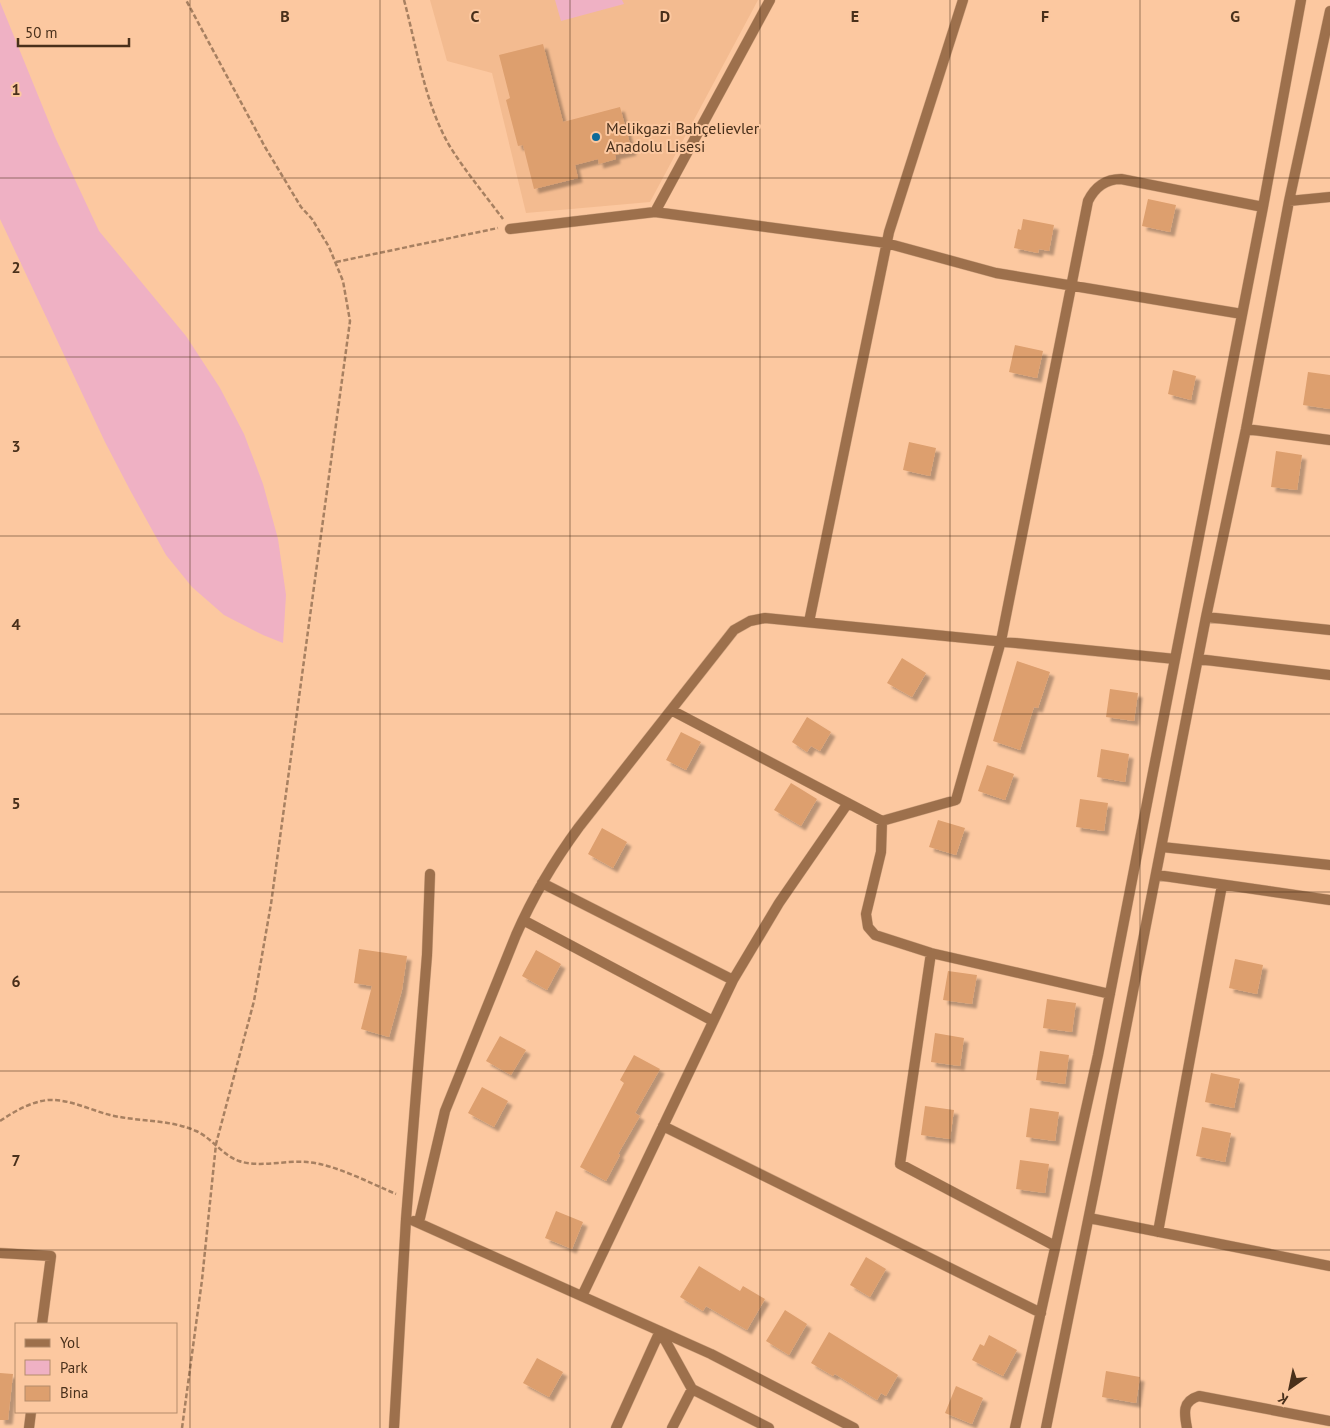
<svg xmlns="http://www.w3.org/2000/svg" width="1330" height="1428" viewBox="0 0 1330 1428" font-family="'PT Sans',sans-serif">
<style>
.built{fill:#f3bb90}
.green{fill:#efb1c4}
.building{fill:#dd9f6e;filter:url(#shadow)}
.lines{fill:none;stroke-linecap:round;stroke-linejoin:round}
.street-casing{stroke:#d5a783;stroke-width:11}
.path{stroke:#a78061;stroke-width:2.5;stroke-dasharray:5 2.5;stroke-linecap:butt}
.street{stroke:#9d704c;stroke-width:10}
.grid{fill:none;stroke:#49301b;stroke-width:1;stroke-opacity:0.55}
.poi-dot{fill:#0d6a99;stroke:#fcc8a0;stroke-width:2}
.labels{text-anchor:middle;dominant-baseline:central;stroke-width:4;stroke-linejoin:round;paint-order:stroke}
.poi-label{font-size:16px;fill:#49301b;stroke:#fcc8a0;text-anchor:start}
.grid-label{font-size:16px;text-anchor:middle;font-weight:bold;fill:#49301b;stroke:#fcc8a0;stroke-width:4;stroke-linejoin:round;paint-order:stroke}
</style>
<defs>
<filter id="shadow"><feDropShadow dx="4.5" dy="4.5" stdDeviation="1" flood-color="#0004"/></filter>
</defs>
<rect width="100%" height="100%" fill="#fcc8a0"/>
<path class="built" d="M430 0H758L650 202 526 213 492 73 447 61Z"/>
<path class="green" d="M555 0H622L624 4 561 21Z
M0 2 55 137 99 231 186 336 220 388 244 434 263 484 278 539 286 595 283 643 263 635 224 615 192 587 166 555 130 490 105 442 0 219Z"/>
<path class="building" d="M543 44 563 122 620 107 632 151 615 155 616 159 599 164 598 159 575 165 578 178 534 189 523 145 518 146 506 100 510 98 499 55Z
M1148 199 1176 205 1170 232 1142 226Z
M1023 219 1054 225 1049 251 1039 249 1038 253 1014 248 1018 229 1021 230Z
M1015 345 1043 351 1037 378 1009 372Z
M1173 370 1196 376 1191 400 1168 394Z
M1308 372 1330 375V409L1303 405Z
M909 442 936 448 930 476 903 470Z
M1276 451 1302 455 1297 490 1271 487Z
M902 658 926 673 912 697 887 683Z
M1017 661 1050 672 1038 708 1034 707 1020 750 993 741Z
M1110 689 1138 693 1134 721 1106 717Z
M807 717 831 732 820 751 811 746 807 752 792 742Z
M681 732 701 742 686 770 666 760Z
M1101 749 1129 754 1125 782 1097 777Z
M987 765 1014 774 1005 800 978 791Z
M791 783 817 799 801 826 774 810Z
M1080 799 1108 803 1104 831 1076 827Z
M938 820 965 828 956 855 929 847Z
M602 828 627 842 613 868 588 854Z
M359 949 407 956 402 990 389 1037 361 1029 372 986 354 983Z
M536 950 561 964 547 990 522 976Z
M1235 959 1263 965 1257 994 1229 988Z
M948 971 977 975 972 1004 943 1000Z
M1047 999 1076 1003 1072 1032 1043 1028Z
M935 1033 964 1038 960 1066 931 1062Z
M500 1036 526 1050 511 1075 486 1061Z
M1040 1051 1069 1055 1065 1084 1036 1080Z
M634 1055 660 1069 635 1113 640 1116 618 1154 620 1155 606 1181 580 1167 624 1083 620 1080Z
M1211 1073 1240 1079 1234 1108 1205 1102Z
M482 1087 508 1101 494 1127 468 1113Z
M925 1106 954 1110 950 1139 921 1135Z
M1030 1108 1059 1112 1055 1141 1026 1137Z
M1202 1127 1231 1133 1225 1162 1196 1156Z
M1020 1160 1049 1164 1045 1193 1016 1189Z
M556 1211 583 1222 572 1249 545 1238Z
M866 1257 886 1269 870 1297 850 1285Z
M699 1266 740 1291 743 1286 765 1299 747 1330 706 1306 703 1311 680 1297Z
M785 1310 807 1324 789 1355 766 1341Z
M829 1332 898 1375 886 1396 881 1393 877 1400 835 1374 833 1376 811 1363Z
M989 1335 1017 1350 1003 1376 972 1360 980 1344 984 1346Z
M537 1358 563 1372 549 1397 523 1383Z
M1106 1371 1140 1377 1136 1403 1102 1397Z
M0 1373 13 1374 8 1420H0Z
M956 1386 983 1398 972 1424 945 1413Z"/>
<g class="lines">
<defs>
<path id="street" d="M1289 201 1330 197
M655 212 770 0
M510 229 655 212 886 243 996 273 1242 314
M1246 429 1330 440
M1206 617 1330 630
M809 622 889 232 963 0
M1198 659 1330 675
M671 710 882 821 956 800 1001 641 1088 201C1095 187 1105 179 1121 179L1263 207
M882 821 881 852 866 914 868 927 875 935 931 953 1110 994
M1162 847 1330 865
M1157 875 1330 900
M542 883 733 980
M523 920 713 1021
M931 953 900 1164 1055 1246
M663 1126 1041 1313
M1089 1218 1330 1266
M414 1221 711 1354 854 1428
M419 1222 445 1111 516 935C533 896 554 861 579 827L734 630 750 621 765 618 1175 659
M1158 1232 1222 885
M0 1253 51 1256 42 1324
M582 1296 733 980 779 903 848 803
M660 1331 692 1389 769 1428
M29 1428 31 1412
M394 1428 406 1219 427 955 430 874
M616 1428 660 1331
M672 1428 692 1389
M1015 1428 1098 1055 1263 207 1301 0
M1046 1428 1097 1176 1206 617 1246 429 1289 201 1330 11
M1187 1428C1184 1413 1182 1401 1199 1396L1330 1421"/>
</defs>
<use href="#street" class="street-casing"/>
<path class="path" d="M404 0C417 48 424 101 449 145 465 171 485 195 503 219
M336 262 498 228
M0 1121C15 1111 30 1102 48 1100 70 1099 90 1110 110 1115 139 1122 169 1119 196 1131 212 1138 222 1155 239 1161 260 1168 285 1160 307 1162 334 1164 370 1183 396 1194
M182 1428 202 1280 216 1144 254 1001 271 904 350 321 343 281 329 247 312 219 301 207 265 147 186 0"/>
<use href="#street" class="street"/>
</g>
<path class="grid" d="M190 0V1428M380 0V1428M570 0V1428M760 0V1428M950 0V1428M1140 0V1428M0 178H1330M0 357H1330M0 536H1330M0 714H1330M0 892H1330M0 1071H1330M0 1250H1330"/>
<circle class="poi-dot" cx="596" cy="137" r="5"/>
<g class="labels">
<g class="poi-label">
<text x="606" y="128">Melikgazi Bahçelievler<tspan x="606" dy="18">Anadolu Lisesi</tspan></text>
</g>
</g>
<g class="grid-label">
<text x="285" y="22">B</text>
<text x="475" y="22">C</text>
<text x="665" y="22">D</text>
<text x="855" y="22">E</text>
<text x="1045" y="22">F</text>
<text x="1235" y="22">G</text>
<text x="16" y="95">1</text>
<text x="16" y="273">2</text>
<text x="16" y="452">3</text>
<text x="16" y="630">4</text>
<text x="16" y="809">5</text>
<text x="16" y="987">6</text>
<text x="16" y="1166">7</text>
</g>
<rect x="15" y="1323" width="162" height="90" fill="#fcc8a0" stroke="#b48b6b"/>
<rect x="25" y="1339" width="25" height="8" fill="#9d704c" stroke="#b48b6b"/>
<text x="60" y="1348" font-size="15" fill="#49301b">Yol</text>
<rect x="25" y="1360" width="25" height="15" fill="#efb1c4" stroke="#b48b6b"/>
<text x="60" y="1373" font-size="15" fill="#49301b">Park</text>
<rect x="25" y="1386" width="25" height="15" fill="#dd9f6e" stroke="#b48b6b"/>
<text x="60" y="1398" font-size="15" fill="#49301b">Bina</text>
<g transform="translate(1290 1388) rotate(213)" stroke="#fcc8a0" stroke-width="4" paint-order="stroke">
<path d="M0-4L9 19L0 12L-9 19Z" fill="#49301b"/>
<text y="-8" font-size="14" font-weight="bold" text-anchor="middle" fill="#49301b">K</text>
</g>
<path d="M18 38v8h111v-8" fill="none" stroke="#49301b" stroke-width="2.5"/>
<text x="25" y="38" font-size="15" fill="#49301b" stroke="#fcc8a0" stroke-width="4" paint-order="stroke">50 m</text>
</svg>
